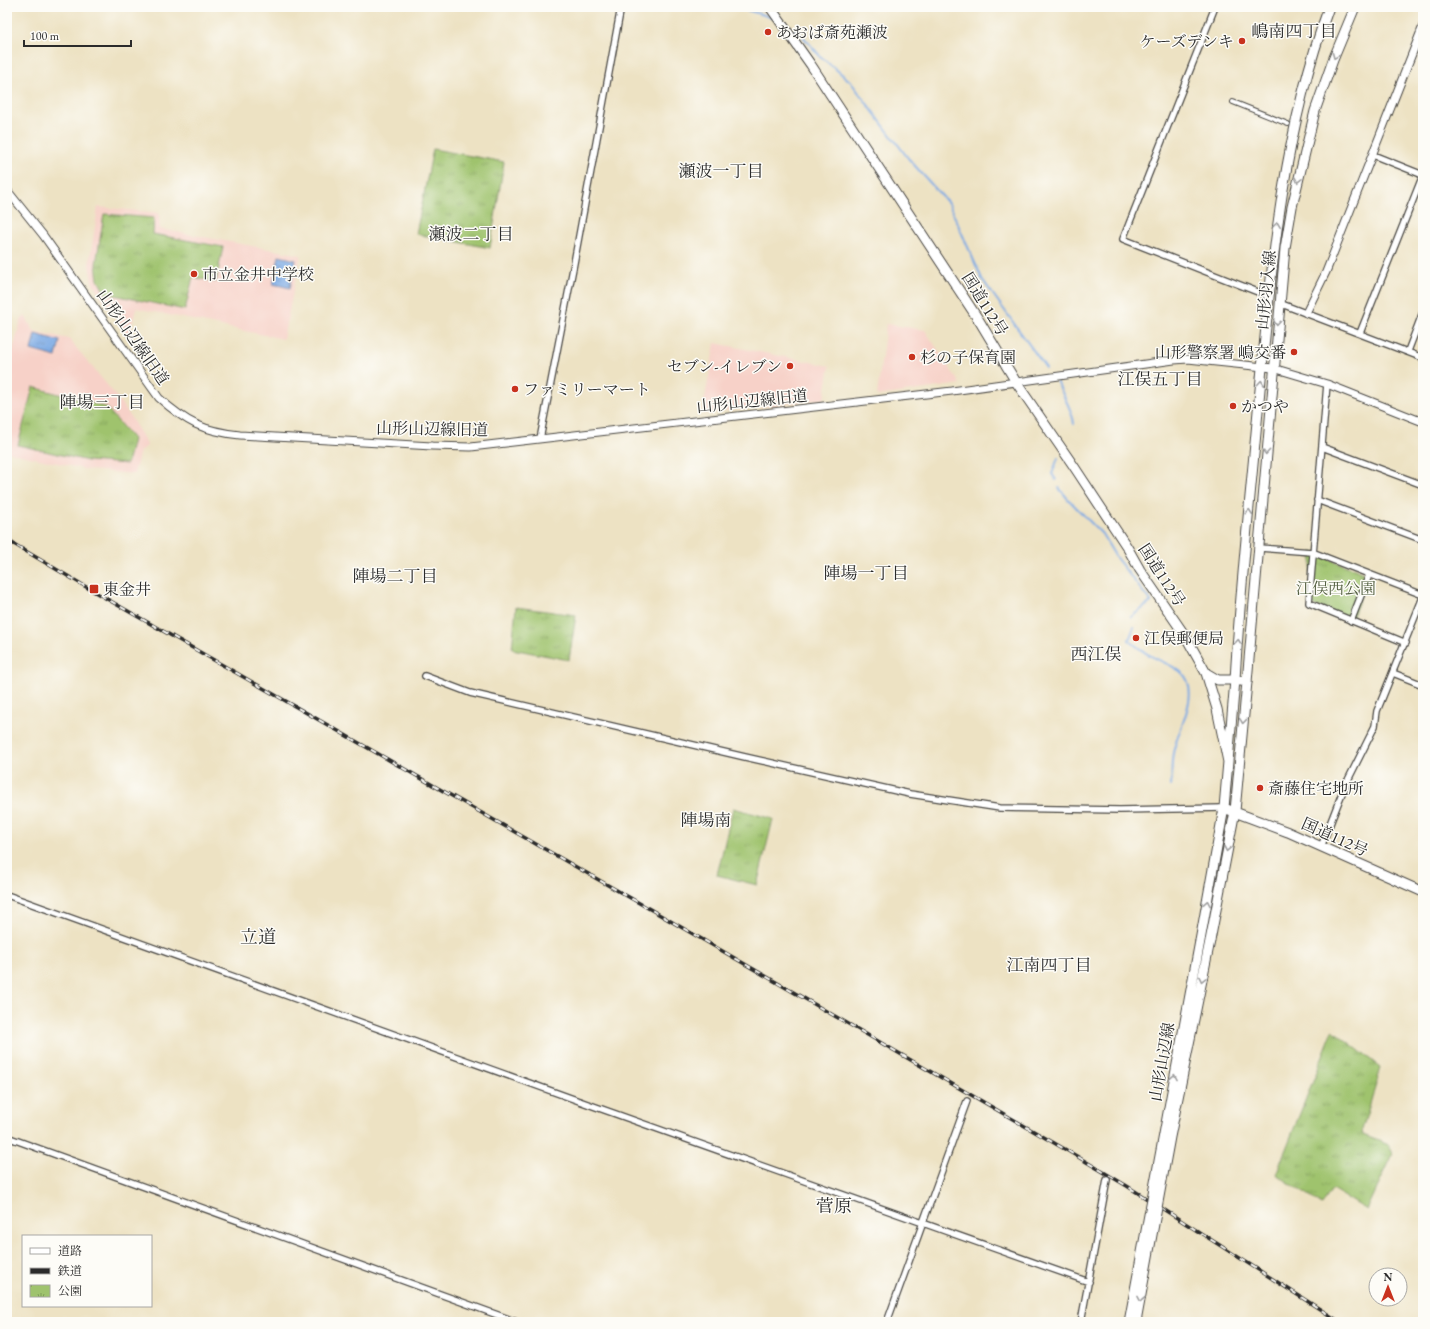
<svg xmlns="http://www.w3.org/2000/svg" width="1430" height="1329" viewBox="0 0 1430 1329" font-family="'EB Garamond','Noto Serif JP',serif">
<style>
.built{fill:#f7d1c8}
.park{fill:url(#park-tufts);stroke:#65774c}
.water{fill:url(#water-ripples);stroke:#526a88}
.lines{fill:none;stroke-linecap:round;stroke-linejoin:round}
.stream{stroke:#7aa9e4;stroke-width:2}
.pedestrian-casing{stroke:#484642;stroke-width:6}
.minor-casing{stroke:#484642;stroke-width:8}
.tertiary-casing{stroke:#484642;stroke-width:9}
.primary-casing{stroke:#484642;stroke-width:11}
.trunk-casing{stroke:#484642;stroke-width:11}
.pedestrian{stroke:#fff;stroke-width:4}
.minor{stroke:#fff;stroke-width:5.5}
.tertiary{stroke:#fff;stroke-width:7}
.primary{stroke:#fff;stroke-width:9}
.trunk{stroke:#fff;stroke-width:9}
.rail-casing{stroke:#2b2b2b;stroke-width:3.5}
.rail{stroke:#fdfcf7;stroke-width:2;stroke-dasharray:6;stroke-linecap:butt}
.primary-bridge-casing{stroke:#484642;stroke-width:11;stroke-linecap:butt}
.primary-bridge{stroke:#fff;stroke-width:9}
.oneway{stroke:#a0a0a0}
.poi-dot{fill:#c8321e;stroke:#fdfcf7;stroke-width:1.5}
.labels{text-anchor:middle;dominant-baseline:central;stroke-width:3;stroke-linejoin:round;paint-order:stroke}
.poi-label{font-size:16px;fill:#2b2b2b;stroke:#fdfcf7;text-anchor:start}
.street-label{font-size:16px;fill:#2b2b2b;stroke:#fdfcf7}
.park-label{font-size:16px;fill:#546042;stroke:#fdfcf7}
.neighbourhood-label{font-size:17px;fill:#2b2b2b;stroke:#fdfcf7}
.quarter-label{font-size:18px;fill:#2b2b2b;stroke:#fdfcf7}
</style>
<defs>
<pattern id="park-tufts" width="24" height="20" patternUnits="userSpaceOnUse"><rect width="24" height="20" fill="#9fc36d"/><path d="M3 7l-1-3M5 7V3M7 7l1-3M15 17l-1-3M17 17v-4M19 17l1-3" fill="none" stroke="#829f5a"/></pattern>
<pattern id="water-ripples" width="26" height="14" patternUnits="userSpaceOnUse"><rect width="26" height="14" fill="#7aa9e4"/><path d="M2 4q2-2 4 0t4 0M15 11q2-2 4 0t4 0" fill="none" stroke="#648ab9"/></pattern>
</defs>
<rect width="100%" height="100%" fill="#fdfcf7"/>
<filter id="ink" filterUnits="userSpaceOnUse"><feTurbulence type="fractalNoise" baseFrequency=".025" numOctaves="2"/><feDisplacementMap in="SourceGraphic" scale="8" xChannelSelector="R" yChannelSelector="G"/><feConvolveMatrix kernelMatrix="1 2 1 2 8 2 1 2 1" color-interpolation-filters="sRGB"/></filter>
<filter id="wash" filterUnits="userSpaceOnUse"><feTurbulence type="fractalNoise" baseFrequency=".012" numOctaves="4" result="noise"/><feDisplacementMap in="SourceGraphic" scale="16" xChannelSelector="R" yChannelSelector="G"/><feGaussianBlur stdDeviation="0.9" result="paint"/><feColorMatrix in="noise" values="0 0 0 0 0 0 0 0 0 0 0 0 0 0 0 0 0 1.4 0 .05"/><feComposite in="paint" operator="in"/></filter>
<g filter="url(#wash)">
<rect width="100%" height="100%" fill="#ede2c3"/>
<path class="built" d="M98 207 159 213 160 229 301 255 283 339 136 308 129 339 92 282 89 265Z
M25 316 34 331 69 339 113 392 128 413 146 442 147 446 140 451 134 474 89 470 7 452V371L21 320Z
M886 324 925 330 960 384 877 396Z
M715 343 830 366 824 399 702 414Z"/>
<path class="park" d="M433 149 504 162 490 248 416 234Z
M104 214 154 218 153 234 223 247 216 282 193 277 185 310 105 293 98 280 96 264Z
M33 387 106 407 133 439 127 464 88 461 18 445Z
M1312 552 1369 575 1351 621 1309 603Z
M516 607 576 615 569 660 512 649Z
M733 808 773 819 757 885 717 875Z
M1333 1030 1381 1068 1362 1130 1363 1135 1389 1145 1393 1154 1367 1210 1332 1189 1322 1205 1276 1174Z"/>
<path class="water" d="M279 256 296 260 290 288 273 284Z
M35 334 60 341 56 357 31 350Z"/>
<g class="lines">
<path class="stream" d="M736 7 771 17
M794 30 800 33 820 56 850 81 908 158 949 204 982 279 1046 368
M1057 381C1062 395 1073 410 1074 424
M1056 480 1052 474 1058 458
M1059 488 1068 499 1102 534 1117 559 1151 602 1131 617
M1134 627 1129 640C1136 646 1143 652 1151 656 1160 661 1174 666 1181 672 1203 691 1177 731 1173 753 1171 763 1172 776 1171 786"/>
</g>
</g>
<g filter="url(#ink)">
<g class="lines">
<defs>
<path id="pedestrian" d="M1233 102 1288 124"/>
<path id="minor" d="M1215 7 1123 239 1268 296
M1373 155 1423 175
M1279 303 1423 358
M1360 333 1423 175
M1408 351 1423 312
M1327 384 1309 603 1406 643
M540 439 574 263 621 7
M1322 447 1423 485
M1317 500 1423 540
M1259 548 1312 552 1423 595
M1351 621 1369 575
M1393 673 1423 685
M425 676 470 693 745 757 910 794 1000 808 1120 810 1224 808
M1321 847 1344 788 1375 726 1377 711 1423 597
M7 895 582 1102 1089 1282
M7 1137 517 1322
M887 1322 967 1101
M1081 1322 1107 1180"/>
<path id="tertiary" d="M7 190 43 235 159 398C187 423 203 431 240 435L432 446 471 447 952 391 1174 360 1188 359 1273 368 1327 384 1423 422
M1306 313 1326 272 1423 26"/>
<path id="primary" d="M1235 680C1240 590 1250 500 1258 411 1271 273 1281 138 1329 7
M1247 682 1285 248 1292 207 1315 111 1333 60 1355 7
M1200 941 1224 808
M1210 941 1235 811"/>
<path id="trunk" d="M770 7 811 65 980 322 1016 382 1073 465 1127 547 1140 570 1186 637 1206 673 1217 709 1228 762
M1206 673 1218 680H1235L1247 682 1235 811
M1235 680 1224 808 1288 832 1423 892"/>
</defs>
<use href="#pedestrian" class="pedestrian-casing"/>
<use href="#minor" class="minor-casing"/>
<use href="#tertiary" class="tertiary-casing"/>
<use href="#primary" class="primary-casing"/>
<use href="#trunk" class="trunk-casing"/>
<use href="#pedestrian" class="pedestrian"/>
<use href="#minor" class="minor"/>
<use href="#tertiary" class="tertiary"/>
<use href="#primary" class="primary"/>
<use href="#trunk" class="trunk"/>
<defs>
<path id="rail" d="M7 540 93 591 655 912 1068 1151 1127 1186 1340 1322"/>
</defs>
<use href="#rail" class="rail-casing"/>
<use href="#rail" class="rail"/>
<defs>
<path id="primary-bridge" d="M1129 1322 1200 941
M1136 1322 1170 1137 1210 941"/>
</defs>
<use href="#primary-bridge" class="primary-bridge-casing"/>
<use href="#primary-bridge" class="primary-bridge"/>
</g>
<defs><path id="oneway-chevron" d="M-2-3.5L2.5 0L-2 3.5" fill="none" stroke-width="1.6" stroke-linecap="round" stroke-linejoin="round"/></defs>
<g class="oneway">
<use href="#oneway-chevron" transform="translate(1335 56) rotate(112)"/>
<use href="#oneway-chevron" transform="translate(1298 180) rotate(103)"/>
<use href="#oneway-chevron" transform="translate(1277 225) rotate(-83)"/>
<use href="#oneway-chevron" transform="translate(1277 323) rotate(95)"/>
<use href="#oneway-chevron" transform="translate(1261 383) rotate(-85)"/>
<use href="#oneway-chevron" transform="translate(1266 452) rotate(95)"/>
<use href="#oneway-chevron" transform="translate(1249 512) rotate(-85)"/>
<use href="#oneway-chevron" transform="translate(1238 642) rotate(-85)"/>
<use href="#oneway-chevron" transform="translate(1243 721) rotate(96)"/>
<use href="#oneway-chevron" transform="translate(1227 849) rotate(101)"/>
<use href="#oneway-chevron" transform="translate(1207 903) rotate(-80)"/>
<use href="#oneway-chevron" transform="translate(1202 979) rotate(102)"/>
<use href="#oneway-chevron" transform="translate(1174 1077) rotate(-80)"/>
<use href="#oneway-chevron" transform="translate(1141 1299) rotate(100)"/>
</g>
</g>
<g class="poi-dot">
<circle cx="768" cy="32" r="4"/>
<circle cx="1242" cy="41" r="4"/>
<circle cx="194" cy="274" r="4"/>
<circle cx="1294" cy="352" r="4"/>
<circle cx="912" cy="357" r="4"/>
<circle cx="790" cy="366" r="4"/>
<circle cx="515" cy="389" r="4"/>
<circle cx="1233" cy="406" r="4"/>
<rect x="89" y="584" width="10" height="10" rx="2"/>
<circle cx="1136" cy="638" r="4"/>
<circle cx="1260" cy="788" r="4"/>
</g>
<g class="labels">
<g class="poi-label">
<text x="776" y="32">あおば斎苑瀬波</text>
<text x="1234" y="41" text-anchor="end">ケーズデンキ</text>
<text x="202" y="274">市立金井中学校</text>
<text x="1286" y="352" text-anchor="end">山形警察署 嶋交番</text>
<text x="920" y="357">杉の子保育園</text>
<text x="782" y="366" text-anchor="end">セブン-イレブン</text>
<text x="523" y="389">ファミリーマート</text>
<text x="1241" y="406">かつや</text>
<text x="103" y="589">東金井</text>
<text x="1144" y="638">江俣郵便局</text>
<text x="1268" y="788">斎藤住宅地所</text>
</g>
<g class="street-label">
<text transform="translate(1266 290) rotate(-84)">山形羽入線</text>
<text transform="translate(985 304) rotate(58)">国道112号</text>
<text transform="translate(133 337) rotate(55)">山形山辺線旧道</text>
<text transform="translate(752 401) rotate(-6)">山形山辺線旧道</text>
<text transform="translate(432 429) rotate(1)">山形山辺線旧道</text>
<text transform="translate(1162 575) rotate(57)">国道112号</text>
<text transform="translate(1335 837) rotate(24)">国道112号</text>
<text transform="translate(1162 1062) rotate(-80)">山形山辺線</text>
</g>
<g class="park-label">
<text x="1336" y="588">江俣西公園</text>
</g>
<g class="neighbourhood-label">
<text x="1294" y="31">嶋南四丁目</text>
<text x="721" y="171">瀬波一丁目</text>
<text x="471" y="234">瀬波二丁目</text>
<text x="1160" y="379">江俣五丁目</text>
<text x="102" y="402">陣場三丁目</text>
<text x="866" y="573">陣場一丁目</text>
<text x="395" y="576">陣場二丁目</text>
<text x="1096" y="654">西江俣</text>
<text x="706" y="820">陣場南</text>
<text x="1049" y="965">江南四丁目</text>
</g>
<g class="quarter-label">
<text x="258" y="936">立道</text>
<text x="834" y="1205">菅原</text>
</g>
</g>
<rect width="1430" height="1329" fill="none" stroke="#fdfcf7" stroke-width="24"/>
<rect x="22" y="1235" width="130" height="72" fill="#fdfcf7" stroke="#a9a8a5"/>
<rect x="30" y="1248" width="20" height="6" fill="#ffffff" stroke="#a9a8a5"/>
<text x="58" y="1255" font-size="12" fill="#2b2b2b">道路</text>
<rect x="30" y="1268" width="20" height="6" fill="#2b2b2b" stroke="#a9a8a5"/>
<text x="58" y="1275" font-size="12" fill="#2b2b2b">鉄道</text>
<rect x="30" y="1285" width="20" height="12" fill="url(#park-tufts)" stroke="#a9a8a5"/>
<text x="58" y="1295" font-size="12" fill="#2b2b2b">公園</text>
<g transform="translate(1388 1287)"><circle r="19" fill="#fdfcf7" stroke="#a9a8a5"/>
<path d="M0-3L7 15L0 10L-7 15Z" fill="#c8321e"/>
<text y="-6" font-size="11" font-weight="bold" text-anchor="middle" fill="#2b2b2b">N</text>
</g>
<path d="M24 40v6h107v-6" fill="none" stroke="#2b2b2b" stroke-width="2"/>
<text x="30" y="40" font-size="12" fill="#2b2b2b" stroke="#fdfcf7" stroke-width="3" paint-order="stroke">100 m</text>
</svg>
